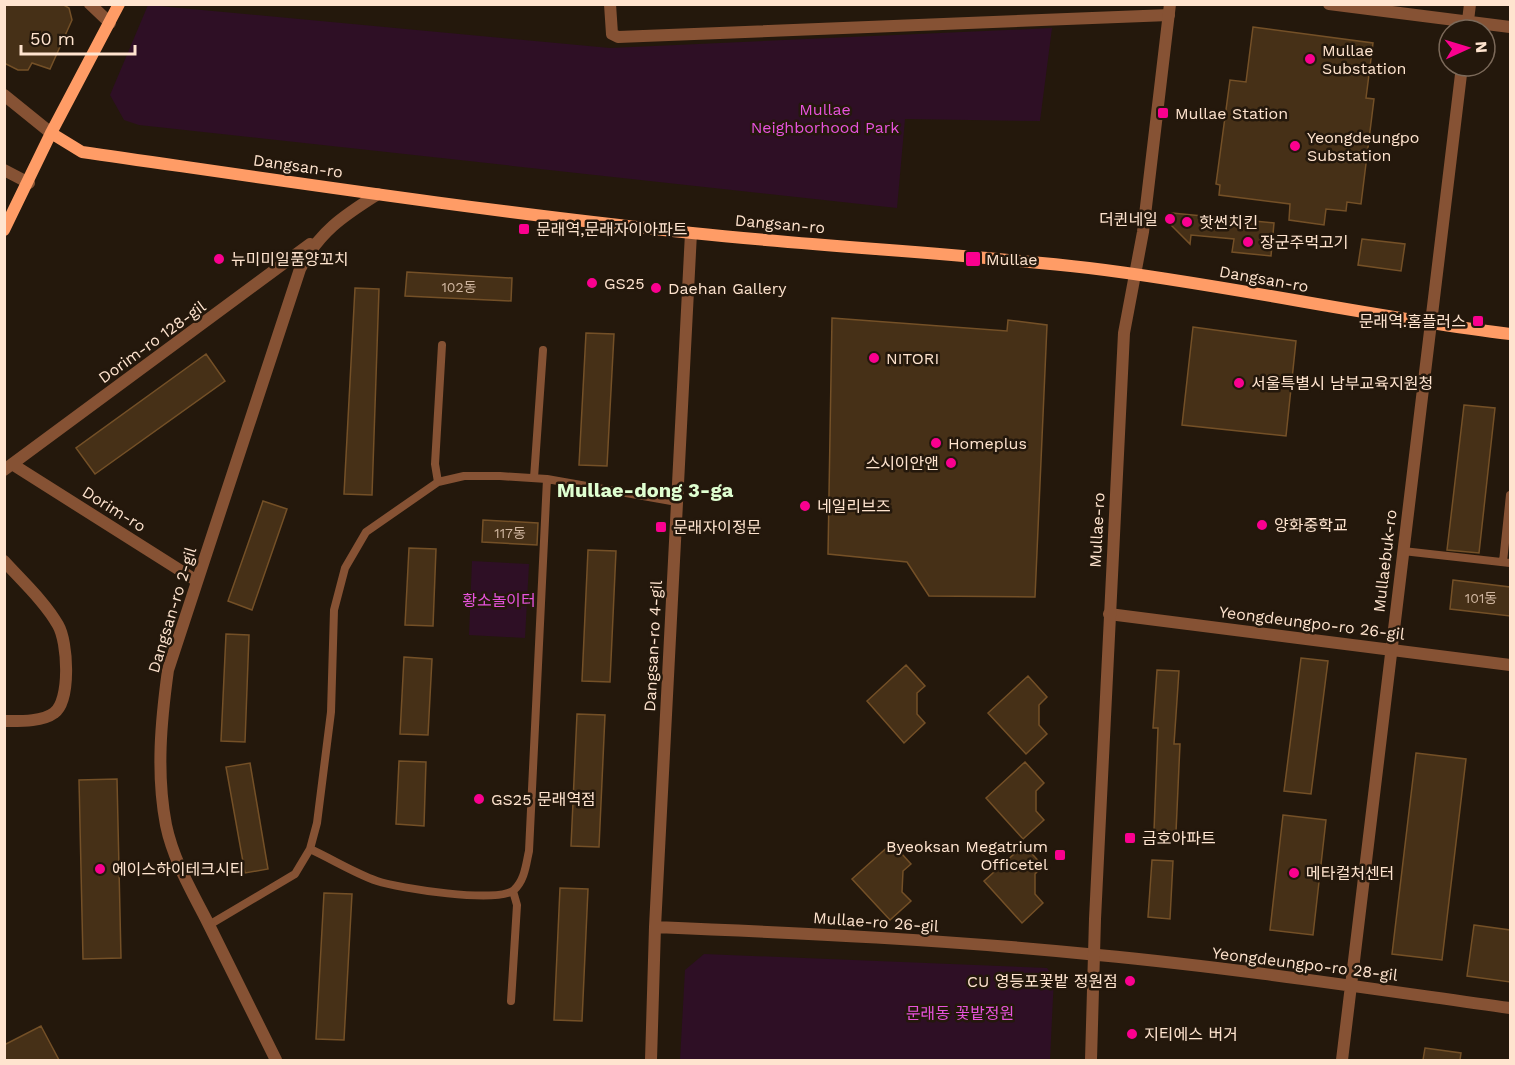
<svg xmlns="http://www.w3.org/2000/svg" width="1515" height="1065" viewBox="0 0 1515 1065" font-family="'Work Sans','Noto Sans KR',sans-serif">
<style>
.green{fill:#2e0f25}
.building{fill:#463017;stroke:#745027;stroke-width:1.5}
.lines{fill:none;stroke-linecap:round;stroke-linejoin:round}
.service{stroke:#865234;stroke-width:8}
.minor{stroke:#865234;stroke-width:12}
.tertiary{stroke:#865234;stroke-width:12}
.secondary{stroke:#ff9c66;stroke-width:12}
.poi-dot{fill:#fa008f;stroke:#24180c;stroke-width:2}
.labels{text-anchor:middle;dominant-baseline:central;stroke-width:5;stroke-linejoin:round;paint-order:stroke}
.number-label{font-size:14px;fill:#d1b7a1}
.poi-label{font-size:16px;fill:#ffe4cf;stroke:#24180c;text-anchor:start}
.park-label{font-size:16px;fill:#e753dc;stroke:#24180c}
.street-label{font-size:16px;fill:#ffe4cf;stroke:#24180c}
.quarter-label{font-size:20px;font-weight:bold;fill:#dfffd1;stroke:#24180c}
</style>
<rect width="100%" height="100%" fill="#24180c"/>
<path class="green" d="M148 5 610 48 1052 28 1040 121 905 119 897 208 139 125 124 120 110 95Z
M472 561 529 564 525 638 469 635Z
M704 954 1047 968 1054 977 1050 1060H680L685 970Z"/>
<path class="building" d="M4 4H62L69 8 72 20 50 69 32 63 28 70H18L4 63Z
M1253 27 1373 43 1366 98 1374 99 1361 204 1347 202 1346 211 1326 209 1324 225 1289 220 1290 204 1219 195 1220 185 1216 184 1230 80 1246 82Z
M1172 213 1274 223 1271 256 1232 252 1234 239 1191 235 1190 244 1171 225Z
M1362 239 1405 244 1401 271 1358 265Z
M407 272 512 278 511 301 405 296Z
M355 288 379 289 372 495 344 494Z
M832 318 1007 331 1008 320 1047 325 1035 597 929 596 907 562 828 554Z
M1193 327 1296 341 1286 436 1182 425Z
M586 333 614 334 607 466 579 465Z
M206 354 225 381 95 474 76 448Z
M1464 405 1495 408 1479 553 1447 550Z
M263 501 287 509 252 610 228 601Z
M483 520 538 523 537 545 482 542Z
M409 548 436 549 433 626 405 625Z
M588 550 616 551 610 682 582 681Z
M1453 580 1510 587V616L1450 609Z
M226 634 249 635 245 742 221 741Z
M404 657 432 659 428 735 400 734Z
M1301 658 1328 661 1311 794 1284 791Z
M906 665 925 686 917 693V714L925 723 904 743 867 701Z
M1157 670 1179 671 1174 744H1180L1176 832 1154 831 1158 728H1153Z
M1028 676 1047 697 1039 705V725L1047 734 1026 754 988 713Z
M577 714 605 715 599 847 571 846Z
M1416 753 1466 759 1442 960 1392 954Z
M399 761 426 762 424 826 396 824Z
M1025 762 1044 783 1036 791V811L1044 820 1023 839 986 798Z
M250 763 268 869 245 873 226 767Z
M117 779 121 958 83 959 79 780Z
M1283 815 1326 820 1313 935 1270 930Z
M892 843 911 864 903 871 902 892 911 901 890 920 852 879Z
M1024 845 1043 866 1035 874V894L1043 903 1022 923 984 881Z
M1152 860 1173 861 1170 919 1148 917Z
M560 888 588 889 582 1021 554 1020Z
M324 893 352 894 344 1040 316 1039Z
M1474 925 1510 930V982L1467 976Z
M41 1026 59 1060H4V1045Z
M1425 1048 1461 1053 1460 1060H1423Z"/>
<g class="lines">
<path class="service" d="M534 478 543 350
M438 482 435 464 442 345
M1403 551 1510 563
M1503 562 1510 495
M310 849C332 859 354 873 377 881 398 888 498 904 514 890 525 880 526 864 529 851L547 479
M209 925 295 874 310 849 317 823 331 712 334 610 345 568 366 532 438 482 464 476H500L547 479 677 502
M511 1001 517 905 513 891"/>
<path class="minor" d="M610 4 612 34 618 37 1169 15
M1329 4 1510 27
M1467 29 1470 4
M4 95 51 133
M4 170 29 183
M12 464 197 581
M4 470 310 244
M4 561C22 581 45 602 58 625 68 642 71 701 54 713 42 722 19 721 4 721
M1109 614 1510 665
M655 927C802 933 951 940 1098 955 1236 968 1373 989 1510 1008
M276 1060C253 1014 230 968 207 921 191 890 173 859 166 825 156 773 161 721 168 670L300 269C319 232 343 216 378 194
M651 1060 655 927 691 233
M1342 1060 1462 66"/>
<path class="tertiary" d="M90 4 110 23
M1091 1060 1095 919 1124 333 1143 232 1170 4"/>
<path class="secondary" d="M51 133 82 152C285 181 488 212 692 233 824 247 957 253 1089 268 1230 285 1369 317 1510 334
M4 230 51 133 119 4"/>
</g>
<g class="poi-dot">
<circle cx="1310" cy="59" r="6"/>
<rect x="1157" y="107" width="12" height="12" rx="3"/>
<circle cx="1295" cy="146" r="6"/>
<circle cx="1170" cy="219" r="6"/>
<circle cx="1187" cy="222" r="6"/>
<rect x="518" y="223" width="12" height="12" rx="3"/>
<circle cx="1248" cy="242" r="6"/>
<circle cx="219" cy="259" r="6"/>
<rect x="965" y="251" width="16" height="16" rx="3"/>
<circle cx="592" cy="283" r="6"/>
<circle cx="656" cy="288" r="6"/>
<rect x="1472" y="315" width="12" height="12" rx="3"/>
<circle cx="874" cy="358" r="6"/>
<circle cx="1239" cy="383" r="6"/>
<circle cx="936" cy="443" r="6"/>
<circle cx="951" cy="463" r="6"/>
<circle cx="805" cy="506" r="6"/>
<circle cx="1262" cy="525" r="6"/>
<rect x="655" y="521" width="12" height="12" rx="3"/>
<circle cx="479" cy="799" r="6"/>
<rect x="1124" y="832" width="12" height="12" rx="3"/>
<rect x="1054" y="849" width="12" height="12" rx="3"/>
<circle cx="100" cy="869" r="6"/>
<circle cx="1294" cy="873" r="6"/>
<circle cx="1130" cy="981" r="6"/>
<circle cx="1132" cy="1034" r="6"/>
</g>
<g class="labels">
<g class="number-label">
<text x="459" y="287">102동</text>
<text x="510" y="533">117동</text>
<text x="1481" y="598">101동</text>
</g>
<g class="poi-label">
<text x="1322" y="50">Mullae<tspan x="1322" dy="18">Substation</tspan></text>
<text x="1175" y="113">Mullae Station</text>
<text x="1307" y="137">Yeongdeungpo<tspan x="1307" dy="18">Substation</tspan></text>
<text x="1158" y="219" text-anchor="end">더퀸네일</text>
<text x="1199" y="222">핫썬치킨</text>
<text x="536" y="229">문래역,문래자이아파트</text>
<text x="1260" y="242">장군주먹고기</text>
<text x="231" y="259">뉴미미일품양꼬치</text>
<text x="986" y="259">Mullae</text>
<text x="604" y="283">GS25</text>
<text x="668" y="288">Daehan Gallery</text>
<text x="1466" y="321" text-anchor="end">문래역.홈플러스</text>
<text x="886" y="358">NITORI</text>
<text x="1251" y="383">서울특별시 남부교육지원청</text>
<text x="948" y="443">Homeplus</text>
<text x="939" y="463" text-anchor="end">스시이안앤</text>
<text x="817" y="506">네일리브즈</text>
<text x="1274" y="525">양화중학교</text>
<text x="673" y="527">문래자이정문</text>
<text x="491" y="799">GS25 문래역점</text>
<text x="1142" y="838">금호아파트</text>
<text x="1048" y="846" text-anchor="end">Byeoksan Megatrium<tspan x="1048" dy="18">Officetel</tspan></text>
<text x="112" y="869">에이스하이테크시티</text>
<text x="1306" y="873">메타컬처센터</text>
<text x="1118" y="981" text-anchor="end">CU 영등포꽃밭 정원점</text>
<text x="1144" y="1034">지티에스 버거</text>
</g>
<g class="park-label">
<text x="825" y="109">Mullae<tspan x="825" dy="18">Neighborhood Park</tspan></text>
<text x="499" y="600">황소놀이터</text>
<text x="960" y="1013">문래동 꽃밭정원</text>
</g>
<g class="street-label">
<text transform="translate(298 166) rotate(8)">Dangsan-ro</text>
<text transform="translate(780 224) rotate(5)">Dangsan-ro</text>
<text transform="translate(1264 279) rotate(10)">Dangsan-ro</text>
<text transform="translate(152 342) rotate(-36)">Dorim-ro 128-gil</text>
<text transform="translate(114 509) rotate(32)">Dorim-ro</text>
<text transform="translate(1097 530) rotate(-87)">Mullae-ro</text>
<text transform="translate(1385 561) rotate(-83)">Mullaebuk-ro</text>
<text transform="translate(172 610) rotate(-73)">Dangsan-ro 2-gil</text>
<text transform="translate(1312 623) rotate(7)">Yeongdeungpo-ro 26-gil</text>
<text transform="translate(653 646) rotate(-87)">Dangsan-ro 4-gil</text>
<text transform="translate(876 922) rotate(4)">Mullae-ro 26-gil</text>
<text transform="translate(1305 964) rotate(7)">Yeongdeungpo-ro 28-gil</text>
</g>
<g class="quarter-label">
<text x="645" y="490">Mullae-dong 3-ga</text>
</g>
</g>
<rect width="1515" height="1065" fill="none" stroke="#ffe4cf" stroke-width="12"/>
<g transform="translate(1467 48) rotate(86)"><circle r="28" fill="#24180c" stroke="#7c6a5a" stroke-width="1.5"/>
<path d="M0-4.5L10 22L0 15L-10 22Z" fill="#fa008f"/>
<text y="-9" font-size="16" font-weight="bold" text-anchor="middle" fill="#ffe4cf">N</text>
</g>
<path d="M21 45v9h114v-9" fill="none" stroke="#ffe4cf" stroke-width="3"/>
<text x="30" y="45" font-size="18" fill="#ffe4cf" stroke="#24180c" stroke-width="4.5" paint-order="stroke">50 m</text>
</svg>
